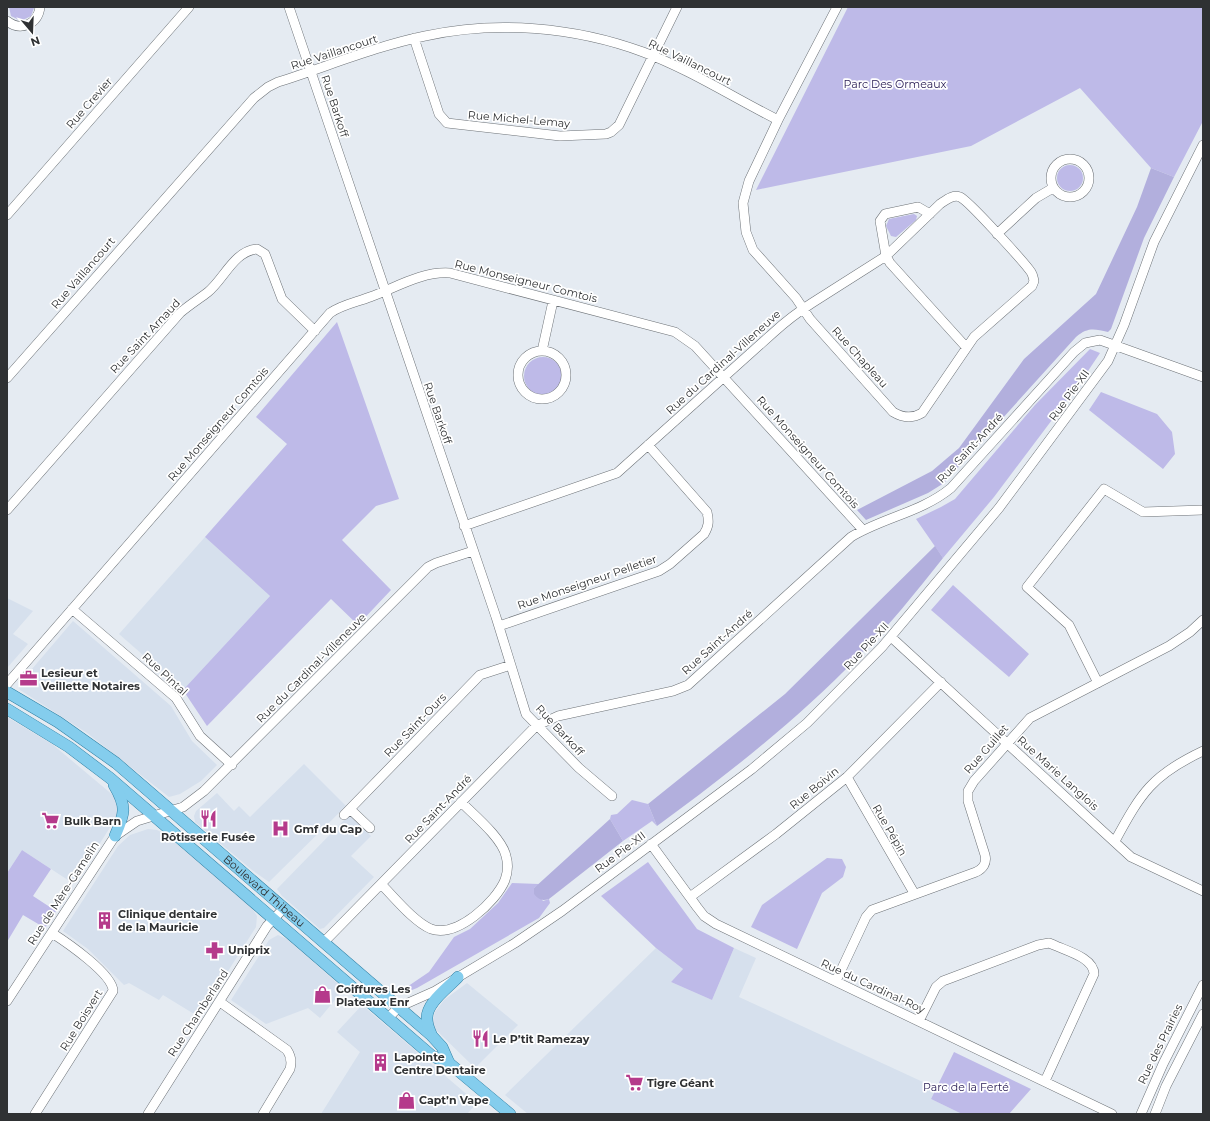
<svg xmlns="http://www.w3.org/2000/svg" width="1210" height="1121" viewBox="0 0 1210 1121" font-family="Montserrat,sans-serif">
<style>
.built{fill:#d6e0ed}
.green{fill:#bebae8}
.forest{fill:#b2afdd}
.lines{fill:none;stroke-linecap:round;stroke-linejoin:round}
.minor-casing{stroke:#6d7277;stroke-width:10}
.major-casing{stroke:#3180a4;stroke-width:12}
.minor{stroke:#fff;stroke-width:9}
.major{stroke:#84cded;stroke-width:11}
.labels{text-anchor:middle;dominant-baseline:central;stroke-width:3.5;stroke-linejoin:round;paint-order:stroke}
.street-label{font-size:11px;fill:#2f3133;stroke:#fff}
.park-label{font-size:11px;fill:#2c2057;stroke:#fff}
.poi-label{font-size:11px;font-weight:bold;fill:#2f3133;stroke:#fff;text-anchor:start}
</style>
<rect width="100%" height="100%" fill="#e5ebf2"/>
<path class="built" d="M205 537 270 596 183 690 119 634Z
M7 598 33 611 13 634 28 644 7 668Z
M73 621 171 706 192 741 217 765 201 781 180 794 169 797 87 733 20 690 19 686 20 683Z
M7 717 52 744 114 796 119 808 116 818 74 884 22 850 7 873Z
M304 764 346 806 269 882 252 870 195 822 194 816 196 811 217 793 234 811 239 806 250 817Z
M349 815 371 836 351 856 374 877 324 928 320 929 282 896 277 889Z
M148 829 157 830 165 834 251 907 257 916 256 927 199 1017 163 995 159 1000 129 983 124 985 88 949 63 931 118 846 130 835Z
M278 935 287 939 344 989 320 1018 308 1008 266 1024 231 1000 269 940Z
M656 948 683 969 671 982 712 1000 734 948 756 958 739 997 936 1088 931 1099 962 1114H528L505 1095Z
M467 983 518 1025 475 1068 435 1029 432 1023 435 1012 444 1000Z
M362 1005 477 1103 467 1114H321L360 1052 337 1032Z"/>
<path class="green" d="M9 7H34V8L31 16 21 21 11 16Z
M848 7H1203V121L1174 177 1151 168 1080 88 971 146 756 190Z
M1057 178a13 13 0 1 1 26 0a13 13 0 1 1-26 0Z
M914 214 917 216 916 220 896 237 891 236 886 226 889 219Z
M337 322 399 499 376 506 342 540 391 590 358 625 331 599 207 726 183 690 270 596 205 537 287 444 256 417Z
M1090 349 1100 353 1082 380 994 497 943 558 916 519 941 507 955 499 1035 405Z
M524 376a19 19 0 1 1 38 0a19 19 0 1 1-38 0Z
M1101 392 1157 414 1172 432 1175 454 1163 469 1089 410Z
M953 585 1029 654 1009 677 931 610Z
M632 800 648 804 657 826 652 821 623 841 610 819 611 815 617 814Z
M22 850 51 869 33 896 56 911 45 928 23 915 7 942V873Z
M827 858 842 859 846 867 843 877 822 893 797 949 751 927 762 905Z
M648 862 697 929 734 948 712 1000 671 982 683 969 656 948 601 896Z
M512 883 539 884 534 888 543 901 549 899 550 903 539 918 417 988 407 992 398 993 429 972 454 937 470 929 498 903Z
M954 1052 1031 1089 1009 1114H962L931 1099Z"/>
<path class="forest" d="M1151 168 1174 177 1144 238 1111 329 1108 332C1094 329 1088 327 1076 337L944 483 928 493 866 520 857 510 932 471 959 448 1024 359 1096 294 1137 207Z
M935 546 943 558C916 592 889 626 858 657 797 720 728 774 657 826L648 804 785 694Z
M610 819 623 841 549 899C542 901 539 900 534 894V888Z"/>
<g class="lines">
<defs>
<path id="minor" d="M289 7 496 617 526 714 579 768 612 796
M7 21C21 32 38 24 40 7
M414 38 439 114 447 123 560 136 606 134 611 132 619 125 677 7
M1051 178a19 19 0 1 1 38 0a19 19 0 1 1-38 0Z
M930 214 918 207 885 214 880 221 886 256 890 263 966 347
M7 215 189 7
M997 234 1036 198 1053 188
M542 351 553 301
M518 375a24 24 0 1 1 48 0a24 24 0 1 1-48 0Z
M7 378 254 98 268 87 278 82C326 67 376 46 425 36 496 20 575 27 643 52 689 69 734 98 778 120
M7 510 180 313C189 305 199 299 208 292 224 279 234 251 257 249L265 254 282 299 315 331
M464 526 617 473 773 333C785 322 798 312 812 303L886 256 940 204C946 200 953 194 960 197 968 200 1024 262 1031 272 1033 275 1033 277 1034 281L1032 286 974 337 922 413C912 419 903 418 893 412L810 319 796 298 753 250 746 232 743 203 749 181 778 120 837 7
M72 609 176 698 200 736 232 765
M499 626 659 571 670 564 704 534C709 526 709 521 707 512L648 445
M891 637 1131 857 1203 891
M1098 683 1069 625 1027 587 1104 489 1143 512 1203 510
M7 684 330 313C341 305 357 302 370 297 395 288 422 271 450 273L675 332 695 346 863 530
M847 777 914 893
M350 809 370 828
M344 815 480 675 511 665
M1115 841C1141 793 1152 775 1203 751
M651 844 697 907 704 916 716 924 1112 1114
M381 884C394 897 414 922 431 929 457 938 496 902 505 880 508 872 508 863 506 856 502 838 474 815 461 802
M690 897 776 834 847 777 941 682
M324 942 536 726 558 716 673 691 688 685 851 537C882 518 922 512 951 488L1074 352 1085 343 1100 340 1203 377
M836 981 866 917 872 910 976 872C983 869 987 863 985 855L968 801V791L974 781 1030 718 1169 646 1190 632 1203 620
M7 1001 115 836 137 821 183 807 204 791 428 567 436 563 473 551
M220 1002 287 1050C291 1056 292 1062 290 1069L263 1114
M388 1018 399 1007 435 991 515 943 562 911 752 769 807 723 882 647 999 508 1108 361 1124 325 1154 242 1203 145
M919 1021 936 987 943 981 1038 945 1049 943 1054 945C1067 951 1094 958 1094 974L1045 1081
M35 1114 113 991C113 974 66 942 52 933
M148 1114 267 926 284 908
M1141 1114 1163 1064 1203 985
M1155 1114 1166 1086 1203 1014"/>
<g id="major">
<path id="s1" d="M7 692 58 722 116 763 431 1035 442 1047 449 1063"/>
<path d="M7 709 69 747 110 778 432 1056 449 1063 510 1114"/>
<path d="M114 785C127 807 125 813 115 836"/>
<path d="M431 1034C429 1029 427 1025 427 1019 426 1003 448 988 458 977"/>
</g>
</defs>
<use href="#minor" class="minor-casing"/>
<use href="#major" class="major-casing"/>
<use href="#minor" class="minor"/>
<use href="#major" class="major"/>
</g>
<defs>
<symbol id="office-bare" viewBox="-9 -9 18 18"><path d="M-6-3h4V-5.5h4V-3h4V5H-6ZM-1-4.5V-3h2v-1.5ZM-6 0V1H6V0Z" fill="#b53a8b" stroke="#fff" stroke-width="2.5" paint-order="stroke"/></symbol>
<symbol id="restaurant-bare" viewBox="-9 -9 18 18"><path d="M-5-6h1v4h1v-4h1v4h1v-4h1v5L-1.5 .5V6h-2V.5L-5-1ZM5-6V6H3V1.5H1.5Q1.5-4 5-6Z" fill="#b53a8b" stroke="#fff" stroke-width="2.5" paint-order="stroke"/></symbol>
<symbol id="supermarket-bare" viewBox="-9 -9 18 18"><path d="M-6-5.5h2.5l.6 2H6L4.5 2H-2.5L-4.4-4H-6ZM-1.5 3.2a1.3 1.3 0 1 0 .1 0ZM3 3.2a1.3 1.3 0 1 0 .1 0Z" fill="#b53a8b" stroke="#fff" stroke-width="2.5" paint-order="stroke"/></symbol>
<symbol id="hospital-bare" viewBox="-9 -9 18 18"><path d="M-5-5h3v3.5h4V-5h3V5h-3V1.5h-4V5h-3Z" fill="#b53a8b" stroke="#fff" stroke-width="2.5" paint-order="stroke"/></symbol>
<symbol id="building-bare" viewBox="-9 -9 18 18"><path d="M-4-6H4V6H1V3H-1V6H-4ZM-2.5-4.3h1.7v1.8h-1.7ZM.8-4.3h1.7v1.8H.8ZM-2.5-1h1.7V.8h-1.7ZM.8-1h1.7V.8H.8Z" fill="#b53a8b" stroke="#fff" stroke-width="2.5" paint-order="stroke"/></symbol>
<symbol id="pharmacy-bare" viewBox="-9 -9 18 18"><path d="M-2-6h4v4h4v4h-4v4h-4v-4h-4v-4h4Z" fill="#b53a8b" stroke="#fff" stroke-width="2.5" paint-order="stroke"/></symbol>
<symbol id="shop-bare" viewBox="-9 -9 18 18"><path d="M-5-2.5h2.3a2.7 3.5 0 0 1 5.4 0H5L5.5 6h-11ZM-1.5-2.5h3a1.5 2.3 0 0 0-3 0Z" fill="#b53a8b" stroke="#fff" stroke-width="2.5" paint-order="stroke"/></symbol>
</defs>
<g fill-rule="evenodd">
<use href="#office-bare" x="16" y="666" width="25" height="25"/>
<use href="#restaurant-bare" x="196" y="806" width="25" height="25"/>
<use href="#supermarket-bare" x="38" y="808" width="25" height="25"/>
<use href="#hospital-bare" x="268" y="816" width="25" height="25"/>
<use href="#building-bare" x="92" y="908" width="25" height="25"/>
<use href="#pharmacy-bare" x="202" y="938" width="25" height="25"/>
<use href="#shop-bare" x="310" y="982" width="25" height="25"/>
<use href="#restaurant-bare" x="468" y="1026" width="25" height="25"/>
<use href="#building-bare" x="368" y="1050" width="25" height="25"/>
<use href="#supermarket-bare" x="622" y="1070" width="25" height="25"/>
<use href="#shop-bare" x="394" y="1088" width="25" height="25"/>
</g>
<g class="labels">
<g class="street-label">
<text transform="translate(334 52) rotate(-18)">Rue Vaillancourt</text>
<text transform="translate(690 62) rotate(26)">Rue Vaillancourt</text>
<text transform="translate(89 103) rotate(-49)">Rue Crevier</text>
<text transform="translate(335 106) rotate(72)">Rue Barkoff</text>
<text transform="translate(519 119) rotate(5)">Rue Michel-Lemay</text>
<text transform="translate(83 273) rotate(-49)">Rue Vaillancourt</text>
<text transform="translate(526 281) rotate(14)">Rue Monseigneur Comtois</text>
<text transform="translate(145 336) rotate(-47)">Rue Saint Arnaud</text>
<text transform="translate(860 357) rotate(48)">Rue Chapleau</text>
<text transform="translate(723 362) rotate(-42)">Rue du Cardinal-Villeneuve</text>
<text transform="translate(1069 395) rotate(-54)">Rue Pie-XII</text>
<text transform="translate(438 413) rotate(71)">Rue Barkoff</text>
<text transform="translate(218 424) rotate(-49)">Rue Monseigneur Comtois</text>
<text transform="translate(970 448) rotate(-47)">Rue Saint-André</text>
<text transform="translate(808 452) rotate(48)">Rue Monseigneur Comtois</text>
<text transform="translate(587 582) rotate(-19)">Rue Monseigneur Pelletier</text>
<text transform="translate(717 642) rotate(-42)">Rue Saint-André</text>
<text transform="translate(866 646) rotate(-47)">Rue Pie-XII</text>
<text transform="translate(311 668) rotate(-45)">Rue du Cardinal-Villeneuve</text>
<text transform="translate(165 674) rotate(43)">Rue Pintal</text>
<text transform="translate(415 725) rotate(-46)">Rue Saint-Ours</text>
<text transform="translate(560 730) rotate(47)">Rue Barkoff</text>
<text transform="translate(986 749) rotate(-49)">Rue Guillet</text>
<text transform="translate(1058 773) rotate(42)">Rue Marie Langlois</text>
<text transform="translate(814 788) rotate(-39)">Rue Boivin</text>
<text transform="translate(438 809) rotate(-46)">Rue Saint-André</text>
<text transform="translate(890 830) rotate(60)">Rue Pépin</text>
<text transform="translate(620 852) rotate(-37)">Rue Pie-XII</text>
<text stroke="none"><textPath href="#s1" startOffset="326">Boulevard Thibeau</textPath></text>
<text transform="translate(63 893) rotate(-57)">Rue de Mère-Gamelin</text>
<text transform="translate(873 986) rotate(25)">Rue du Cardinal-Roy</text>
<text transform="translate(198 1013) rotate(-57)">Rue Chamberland</text>
<text transform="translate(81 1020) rotate(-58)">Rue Boisvert</text>
<text transform="translate(1160 1044) rotate(-64)">Rue des Prairies</text>
</g>
<g class="park-label">
<text x="895" y="84">Parc Des Ormeaux</text>
<text x="966" y="1087">Parc de la Ferté</text>
</g>
<g class="poi-label">
<text x="41" y="673">Lesieur et<tspan x="41" dy="13">Veillette Notaires</tspan></text>
<text x="64" y="821">Bulk Barn</text>
<text x="294" y="829">Gmf du Cap</text>
<text x="208" y="837" text-anchor="middle">Rôtisserie Fusée</text>
<text x="118" y="914">Clinique dentaire<tspan x="118" dy="13">de la Mauricie</tspan></text>
<text x="228" y="950">Uniprix</text>
<text x="336" y="989">Coiffures Les<tspan x="336" dy="13">Plateaux Enr</tspan></text>
<text x="493" y="1039">Le P’tit Ramezay</text>
<text x="394" y="1057">Lapointe<tspan x="394" dy="13">Centre Dentaire</tspan></text>
<text x="647" y="1083">Tigre Géant</text>
<text x="419" y="1100">Capt’n Vape</text>
</g>
</g>
<rect width="1210" height="1121" fill="none" stroke="#2f3133" stroke-width="16"/>
<g transform="translate(32 32) rotate(161)" stroke="#ffffff" stroke-width="3" paint-order="stroke">
<path d="M0-3L7 15L0 10L-7 15Z" fill="#2f3133"/>
<text y="-6" font-size="11" font-weight="bold" text-anchor="middle" fill="#2f3133">N</text>
</g>
</svg>
